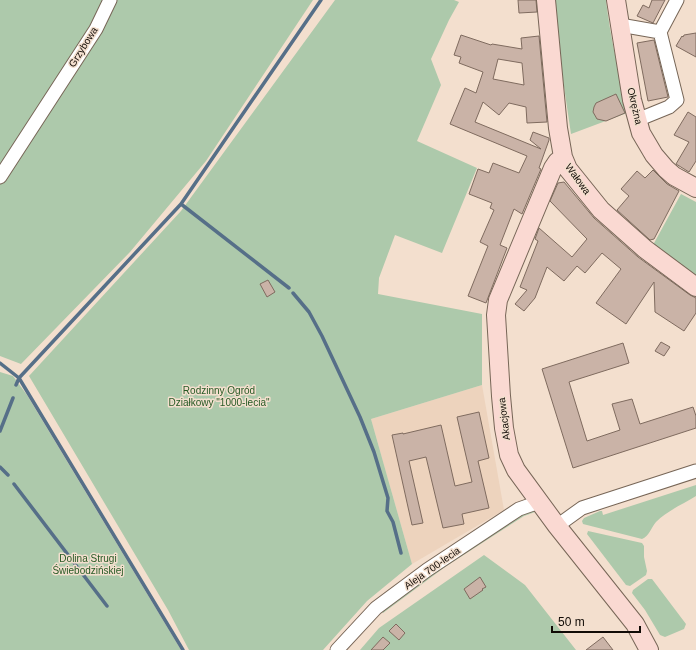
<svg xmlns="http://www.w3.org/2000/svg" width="696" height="650" viewBox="0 0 696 650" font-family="Arial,sans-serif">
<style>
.built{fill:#edd3bd}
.green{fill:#adc9ab}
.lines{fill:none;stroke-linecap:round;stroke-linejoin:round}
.stream{stroke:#566f88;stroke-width:3.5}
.building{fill:#cab3a7;stroke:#7f6b5f;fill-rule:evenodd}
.street-casing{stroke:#776657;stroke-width:15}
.secondary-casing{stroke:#776657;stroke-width:20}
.street{stroke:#fff;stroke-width:13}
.secondary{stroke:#fad9d2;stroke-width:18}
.labels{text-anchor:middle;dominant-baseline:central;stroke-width:3;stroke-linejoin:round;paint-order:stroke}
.street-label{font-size:10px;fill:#110b06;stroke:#f3dfce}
.park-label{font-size:10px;fill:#265924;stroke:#f3dfce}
</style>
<rect width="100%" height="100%" fill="#f3dfce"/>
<path class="built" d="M482 385 504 510 412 564 371 419Z"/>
<path class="green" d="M0 0H313L206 161 130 252 21 364 0 356Z
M335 0H454L459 2 449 20 431 59 441 85 417 141 477 168 442 253 395 235 379 278 378 294 482 314V385L371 419 412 564 367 601 323 650H189L168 610 29 376 181 211Z
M553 0H606C610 38 620 75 627 113L571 134 559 53Z
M681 194 696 202V277L653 245Z
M0 372 13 376 27 395 181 650H0Z
M696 485V496C683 504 667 511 656 522 651 528 649 536 642 539L583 524 582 521 584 518 600 511H602L603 515Z
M533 510 535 512 524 516 445 567 383 613 380 609 518 513Z
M588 531 642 543 644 546V557L647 571 646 575 630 586 626 585 587 534Z
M484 555 525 585 576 650H360L379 628Z
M648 579H652L686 624 684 629 665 637 660 635 645 610 632 593 633 590Z"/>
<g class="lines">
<path class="stream" d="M181 204 321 0
M293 293 309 312 322 336 360 417 374 452 388 498 387 511 393 522 401 553
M0 363 19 378 183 650
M16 385 19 378 181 204 289 288
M0 431 13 398
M0 467 8 475
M14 484 107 606"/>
</g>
<path class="building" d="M518 0H536L537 12 519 13Z
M652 0H665L653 23 637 16 643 5 649 8Z
M696 33V57L676 46 682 36 683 37 684 35Z
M461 35 491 45 492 44 522 49 521 38 539 36 547 122 527 123 526 107 509 103 499 115 483 102 475 122 541 149 530 140 533 132 549 138V140L539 168 541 169 522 214 514 209 500 245 507 248 486 303 468 296 488 246 480 242 494 210 490 208 492 203 469 194 478 169 489 173 493 163 519 173 527 156 450 124 465 88 476 93 483 72 459 63 461 57 454 55ZM498 59 522 63 524 85 493 79Z
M654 40 668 97 648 101 637 43Z
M616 94 625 113 606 121 597 119 593 112 594 107 596 103Z
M688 112 696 117V161L689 172 676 164 689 142 674 135Z
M653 170 667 184 679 191 654 239 650 240 617 210 629 196 621 189 637 171 645 178Z
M564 182 594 218 638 257 690 295 696 298V313L684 331 655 312 654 282 626 324 596 303 621 269 602 253 585 273 577 266 564 281 547 267 535 298 524 311 515 304 527 290 520 287 538 241 535 239 539 228 572 257 587 239 550 201 558 183Z
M268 280 275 292 267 297 260 284Z
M661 342 670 347 664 356 655 351Z
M623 343 629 363 569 382 587 441 620 430 612 404 632 399 640 424 693 407 696 416V428L573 468 542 369Z
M479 412 489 458 478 461 489 508 462 514 464 524 443 528 426 457 409 461 423 523 412 525 392 435 403 433V434L441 425 455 486 472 482 457 417Z
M480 577 486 587 482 589 483 590 470 599 464 589Z
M396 624 405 633 399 640 389 631Z
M383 637 390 643 383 650H371Z
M603 637 613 650H586Z"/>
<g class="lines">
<defs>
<path id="street" d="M620 25 660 32 677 100 669 107 637 120
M660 32 677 0
M0 177 96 29 110 0
M557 526 582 508 696 471
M337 650 376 608 427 570 519 509 539 502"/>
<path id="secondary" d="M546 0 558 128 563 157 568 169 601 210 645 249 696 287
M616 0 632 100 641 133 654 155 666 169 674 176 696 188
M563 157 557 162 553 168 498 300 496 315 501 396 504 428 509 455 516 470 557 526 635 624 649 650"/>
</defs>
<use href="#street" class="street-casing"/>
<use href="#secondary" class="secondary-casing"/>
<use href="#street" class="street"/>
<use href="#secondary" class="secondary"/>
</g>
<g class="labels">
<g class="street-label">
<text transform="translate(83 47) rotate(-58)">Grzybowa</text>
<text transform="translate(635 106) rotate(77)">Okrężna</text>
<text transform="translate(578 179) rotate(54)">Wałowa</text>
<text transform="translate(504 419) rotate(-97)">Akacjowa</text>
<text transform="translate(432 568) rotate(-35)">Aleja 700-lecia</text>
</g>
<g class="park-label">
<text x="219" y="390">Rodzinny Ogród<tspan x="219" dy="12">Działkowy "1000-lecia"</tspan></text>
<text x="88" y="558">Dolina Strugi<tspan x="88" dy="12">Świebodzińskiej</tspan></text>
</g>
</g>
<path d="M552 626v6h88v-6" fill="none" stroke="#110b06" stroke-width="2"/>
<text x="558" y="626" font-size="12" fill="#110b06" stroke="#f3dfce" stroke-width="3" paint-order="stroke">50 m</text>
</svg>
